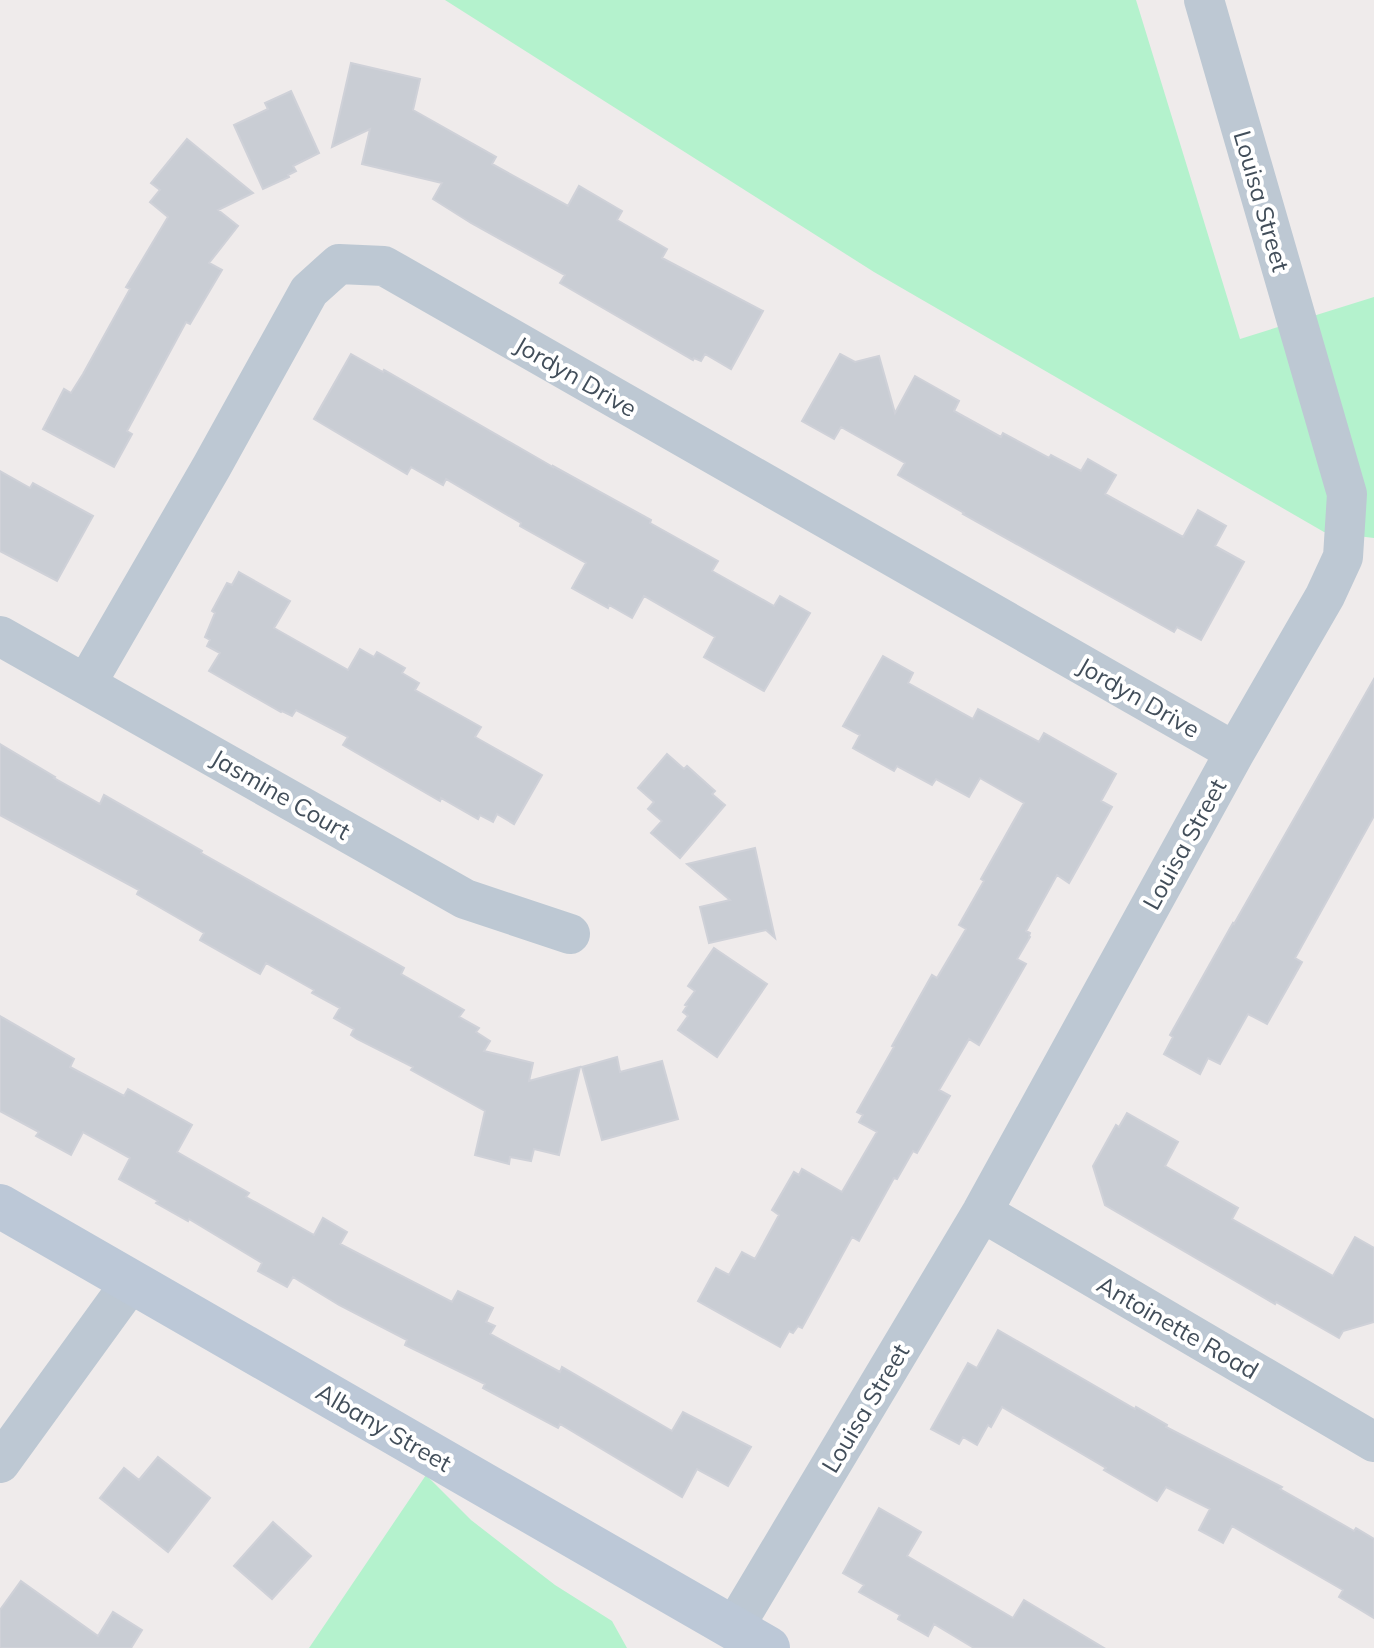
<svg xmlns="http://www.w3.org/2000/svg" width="1374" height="1648" viewBox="0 0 1374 1648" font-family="Mulish,sans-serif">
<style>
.green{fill:#b4f2cd}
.building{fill:#c9cdd4;stroke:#cfd1d8;stroke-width:2}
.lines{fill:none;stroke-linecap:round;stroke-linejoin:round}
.street{stroke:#bdc8d3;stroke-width:40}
.secondary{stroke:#bcc8d7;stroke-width:44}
.labels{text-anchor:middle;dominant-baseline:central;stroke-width:8;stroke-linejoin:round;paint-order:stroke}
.street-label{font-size:24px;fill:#424e5a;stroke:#fff}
</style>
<rect width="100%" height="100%" fill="#efebeb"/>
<path class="green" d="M445 0H1136L1240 339 1374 297V538L1324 532 874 272Z
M426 1475 471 1520 555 1585 612 1621 627 1648H309Z"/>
<path class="building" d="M351 63 420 79 413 110 496 157 492 164 568 206 579 186 622 211 617 220 667 249 662 258 763 311 731 369 705 354 701 361 694 358 693 360 560 283 565 275 471 223 433 199 442 183 362 164 370 129 332 147Z
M291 91 319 153 293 166 296 171 288 175 289 177 263 189 234 125 268 109 265 103Z
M187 139 253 193 218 210 238 226 209 263 222 270 190 324 186 322 127 431 132 434 114 467 43 429 64 389 71 393 83 374 130 289 126 287 168 217 150 202 160 190 151 183Z
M351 354 383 372 384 370 553 467V466L651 520 650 523 718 561 712 571 774 606 780 596 810 613 764 691 704 657 715 637 644 596 632 618 609 605 608 608 572 588 586 563 520 526 521 523 446 479 443 485 411 467 407 474 314 419Z
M840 354 855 362 879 356 895 413 915 376 959 401 954 411 1001 437 1003 433 1049 458 1051 455 1081 471 1088 459 1116 475 1105 494 1183 537 1198 510 1226 526 1215 546 1244 562 1201 640 1177 627 1174 632 963 514 964 513 898 475 905 463 841 427 834 439 802 421Z
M0 471 30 488 33 483 93 516 57 581 0 551Z
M239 572 290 601 274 628 348 670 360 649 374 657 377 652 405 668 402 673 419 683 415 690 481 727 475 737 542 775 514 824 497 814 493 822 480 815 478 819 441 798 440 801 343 745 348 737 296 710 292 716 282 711 281 712 209 671 220 653 207 646 210 640 205 637 215 613 212 611 227 583 232 585Z
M883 656 913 673 908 683 973 719 978 709 1039 742 1044 733 1116 774 1101 801 1112 807 1069 883 1057 875 1026 931 1030 933 1029 936 1030 937 1017 959 1026 964 979 1045 969 1039 939 1090 950 1096 917 1153 913 1151 897 1179 894 1178 859 1241 852 1237 802 1328 798 1326 793 1333 789 1331 780 1347 698 1301 716 1268 729 1275 742 1252 755 1259 779 1215 772 1210 794 1172 799 1175 802 1169 842 1192 877 1132 859 1122 863 1115 857 1112 894 1047 892 1046 932 975 937 978 966 929 959 925 984 881 981 879 1024 803 980 778 969 797 936 779 932 785 897 766 894 771 853 748 860 735 843 726Z
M1374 679V816L1295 958 1302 962 1267 1024 1248 1014 1220 1064 1208 1058 1200 1074 1164 1054 1173 1037 1170 1035 1233 923 1234 924Z
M0 744 55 777 54 778 100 804 104 795 202 851 201 853 404 968 401 974 464 1010 459 1017 479 1028 476 1032 490 1041 484 1051 533 1063 529 1081 580 1067 559 1155 534 1149 531 1161 510 1157 509 1164 475 1155 485 1111 411 1070 413 1067 357 1039 351 1035 354 1029 334 1018 340 1008 312 993 314 990 266 963 260 974 200 940 204 933 137 894 139 890 0 815Z
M667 754 684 769 687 766 715 791 712 794 725 805 680 858 651 833 662 821 648 809 654 802 638 788Z
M755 848 775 938 766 930 709 943 700 907 730 900 687 864Z
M714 948 767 984 717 1057 678 1030 688 1016 683 1012 687 1006 685 1005 695 991 688 986Z
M0 1016 74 1059 70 1067 124 1096 128 1089 192 1125 177 1152 249 1193 246 1197 314 1235 323 1218 347 1232 340 1244 452 1302 458 1291 493 1308 486 1322 495 1326 490 1334 560 1372 562 1367 672 1431 683 1412 751 1447 728 1486 697 1469 682 1497 560 1424 558 1428 483 1388 485 1384 405 1345 407 1340 339 1305 293 1277 287 1287 258 1271 262 1263 189 1219 188 1221 156 1203 158 1201 119 1179 130 1158 83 1132 71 1155 36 1136 39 1132 0 1111Z
M617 1057 620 1072 662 1061 678 1119 602 1140 582 1067Z
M1127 1113 1178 1142 1165 1166 1238 1208 1232 1219 1333 1276 1355 1237 1374 1248V1322L1343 1331 1339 1338 1276 1302 1275 1304 1244 1286 1105 1205 1093 1166 1116 1125 1119 1127Z
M998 1330 1135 1409 1136 1407 1167 1425 1166 1427 1282 1487 1280 1489 1354 1531 1356 1528 1374 1539V1618L1339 1597 1343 1590 1232 1526 1223 1543 1199 1530 1210 1509 1166 1487 1157 1501 1104 1470 1106 1468 1002 1407 991 1427 988 1425 977 1445 963 1437 959 1444 931 1429 968 1363 977 1368Z
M158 1457 210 1498 168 1552 100 1498 124 1468 139 1480Z
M879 1508 921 1532 907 1556 1013 1618 1024 1600 1104 1648H974L934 1624 928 1636 898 1619 900 1615 859 1592 864 1585 843 1573Z
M273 1522 311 1556 272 1599 234 1566Z
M21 1581 98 1636 113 1612 142 1630 131 1648H0V1610Z"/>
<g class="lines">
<path class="street" d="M0 636 465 899 570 934
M86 684 212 466 309 291 339 264 384 266 1235 752
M982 1212 1374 1442
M0 1463 132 1281
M733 1629 982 1212 1235 752 1325 596 1343 557 1347 494 1204 0"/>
<path class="secondary" d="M0 1206 768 1648"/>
</g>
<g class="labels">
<g class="street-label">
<text transform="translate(1262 201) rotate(74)">Louisa Street</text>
<text transform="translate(576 376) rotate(30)">Jordyn Drive</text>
<text transform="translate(1139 697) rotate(30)">Jordyn Drive</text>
<text transform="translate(281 794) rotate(30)">Jasmine Court</text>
<text transform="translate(1184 844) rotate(-61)">Louisa Street</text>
<text transform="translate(1178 1327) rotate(30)">Antoinette Road</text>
<text transform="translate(865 1408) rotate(-59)">Louisa Street</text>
<text transform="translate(384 1427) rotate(30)">Albany Street</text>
</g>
</g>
</svg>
